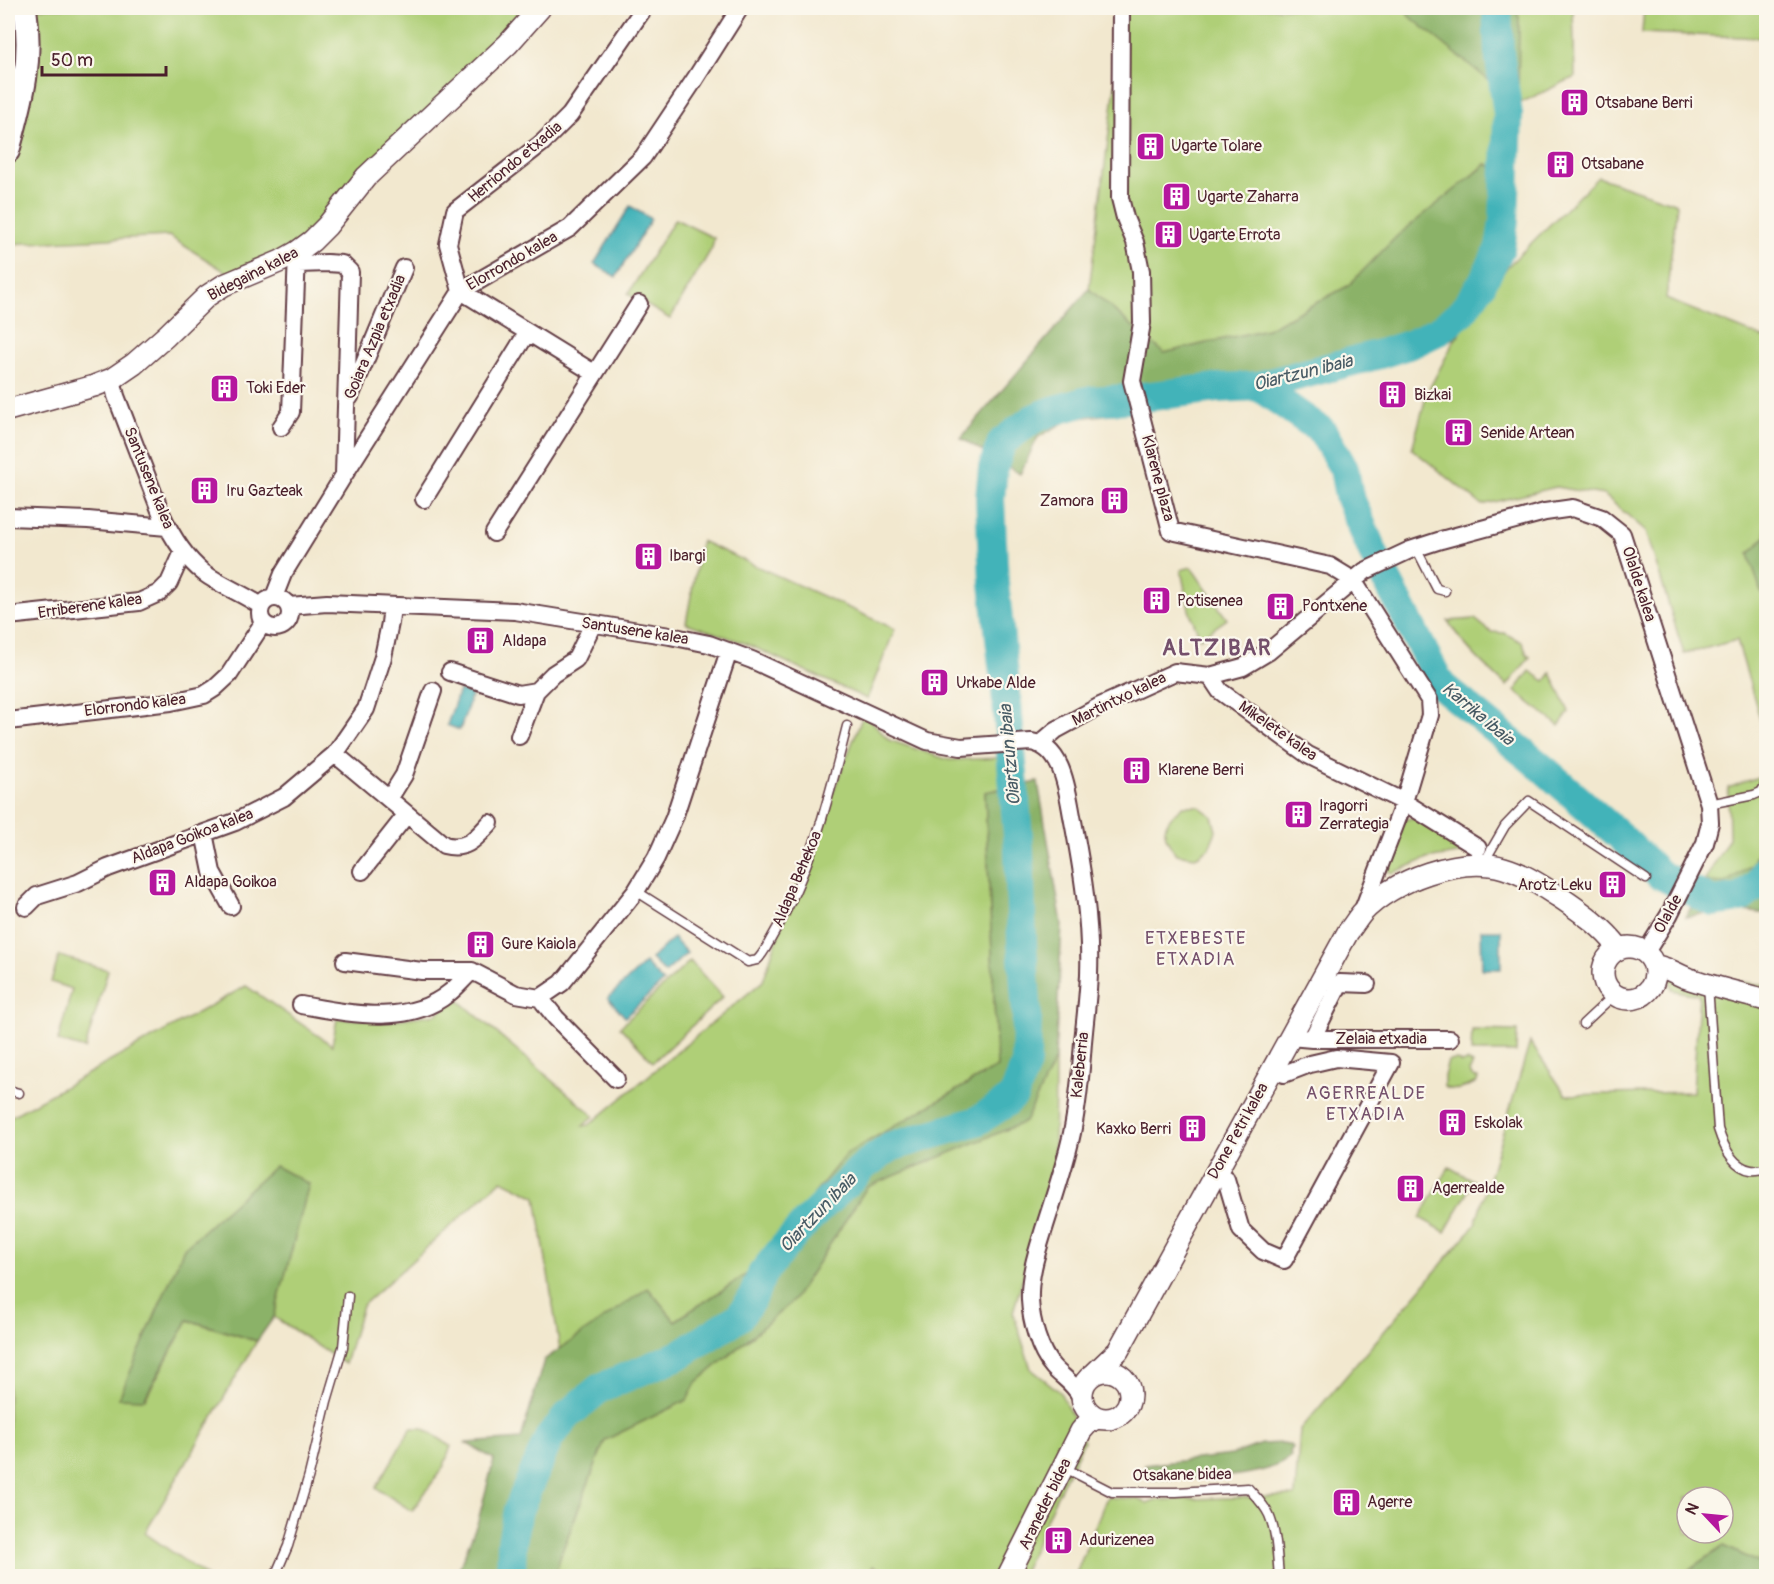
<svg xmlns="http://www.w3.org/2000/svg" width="1774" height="1584" viewBox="0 0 1774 1584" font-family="Pangolin,sans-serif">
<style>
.green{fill:#afcf77;stroke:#7c7751;stroke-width:1.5;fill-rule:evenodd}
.forest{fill:#8bb268;stroke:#6a684a;stroke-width:1.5}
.water{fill:#43b3b9;stroke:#466972;stroke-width:1.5}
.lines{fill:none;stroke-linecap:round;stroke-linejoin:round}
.river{stroke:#43b3b9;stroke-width:30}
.service-casing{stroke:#633d44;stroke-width:11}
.minor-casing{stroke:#633d44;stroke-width:20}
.tertiary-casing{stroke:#633d44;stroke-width:24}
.secondary-casing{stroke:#633d44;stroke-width:26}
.service{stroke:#fff;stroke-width:8}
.minor{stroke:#fff;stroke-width:16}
.tertiary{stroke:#fff;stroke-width:21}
.secondary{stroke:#fff;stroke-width:22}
.labels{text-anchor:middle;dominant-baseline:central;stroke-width:4.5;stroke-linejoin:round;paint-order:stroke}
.poi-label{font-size:16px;fill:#4a1f2b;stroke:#fbf7ec;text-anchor:start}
.street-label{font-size:16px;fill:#4a1f2b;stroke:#fbf7ec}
.water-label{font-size:18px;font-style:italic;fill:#475a64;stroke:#fbf7ec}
.neighbourhood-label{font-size:18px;letter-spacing:1.5px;fill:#744f6b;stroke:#fbf7ec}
.district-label{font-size:22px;font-weight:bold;letter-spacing:1.5px;fill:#744f6b;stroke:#fbf7ec}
</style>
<rect width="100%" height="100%" fill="#fbf7ec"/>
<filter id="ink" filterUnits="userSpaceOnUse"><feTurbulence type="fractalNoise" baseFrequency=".0167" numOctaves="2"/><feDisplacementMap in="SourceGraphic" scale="12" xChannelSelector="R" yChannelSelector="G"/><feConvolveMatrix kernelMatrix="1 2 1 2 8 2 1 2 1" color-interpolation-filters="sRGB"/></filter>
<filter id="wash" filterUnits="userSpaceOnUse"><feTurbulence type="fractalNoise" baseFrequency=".008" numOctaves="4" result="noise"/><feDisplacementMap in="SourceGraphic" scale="24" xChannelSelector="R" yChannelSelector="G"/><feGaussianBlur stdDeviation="1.35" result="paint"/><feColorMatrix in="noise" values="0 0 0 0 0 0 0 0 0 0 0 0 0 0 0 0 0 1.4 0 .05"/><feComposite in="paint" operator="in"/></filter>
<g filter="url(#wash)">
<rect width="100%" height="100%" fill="#f2e8cf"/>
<path class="green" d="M8 8H539L327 226 237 279 169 236 8 244Z
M1125 8H1408V15L1519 18 1516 8H1573L1575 77 1518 104 1512 179 1486 164 1348 286 1267 329 1164 353 1089 289Z
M1644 8H1766V38L1642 33Z
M1598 177 1677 204 1666 299 1766 339V536L1749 554 1762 592 1766 587V739L1737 640 1684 654 1646 531 1604 495 1556 487 1482 505 1412 449 1427 393 1456 338 1507 267Z
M675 219 714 238 712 248 670 319 628 294Z
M701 541 895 629 867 699 747 644 686 623Z
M1191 567 1227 619 1200 638 1189 610 1181 570Z
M1475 619 1491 632 1504 633 1522 642 1527 654 1530 657 1507 686C1485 666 1463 646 1448 621Z
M1530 671 1545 681 1551 673 1569 712 1559 726 1515 691Z
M864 713 889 740 949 760 1001 758 1003 788 985 792 997 1067 846 1154 755 1269 675 1321 648 1288 560 1350 536 1197 502 1180 362 1306 345 1364 274 1317 309 1184 119 1397 145 1399 188 1320 257 1341 145 1533 206 1576H8V1118L246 986 332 1045 337 1019 393 1020 437 1014 455 997 594 1116 583 1126 589 1125 763 981 786 912Z
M1766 774V831L1752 865 1725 883 1704 882 1729 838 1728 788Z
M1183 806H1198L1212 816 1216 831 1209 848 1199 855 1195 857 1176 854C1159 833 1162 822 1183 806Z
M1418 817 1471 847 1464 853 1426 859 1393 873 1384 869 1402 820Z
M59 956 108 970 85 1049 58 1041 72 989 51 982Z
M1665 958 1716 979 1766 985V1566L1724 1546 1680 1576H1075L1107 1497 1136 1499 1147 1503 1155 1500 1295 1496 1300 1430 1475 1225 1530 1042 1566 1095 1693 1092 1699 995 1672 990ZM1687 1497H1723V1533H1687Z
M690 961 723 997 653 1062 620 1027Z
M1472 1030 1517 1031 1516 1052H1471Z
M1055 1059 1054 1172 1013 1312 1031 1369 1060 1392 1084 1441 1053 1504 1022 1576H894L873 1566 867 1576H555L561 1554 605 1440 687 1400 696 1383 793 1301 867 1187 1025 1122Z
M1457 1060 1461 1063 1467 1061 1473 1064 1469 1072 1473 1077 1478 1078 1477 1082C1466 1087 1456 1093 1444 1087V1076L1448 1061Z
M1449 1167 1474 1181 1445 1232 1420 1218Z
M411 1428H423L451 1446 444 1466 412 1511 376 1488Z"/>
<path class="forest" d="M1408 8H1516L1519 18 1518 104 1408 15Z
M1487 164 1512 179 1507 267 1456 338 1291 392 1070 419 1038 437 1020 474 961 438 1089 289 1164 353 1267 329 1348 286 1397 236Z
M1766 536V587L1761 593 1749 554Z
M1038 782 1062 924 1055 1059 1025 1122 867 1187 793 1301 696 1383 687 1400 605 1440 561 1554 555 1576H456L478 1521 494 1459 466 1443 521 1439 544 1360 648 1288 675 1321 755 1269 846 1154 997 1067 985 792Z
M1766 831V914L1728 909 1686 917 1704 882 1725 883 1752 865Z
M275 1166 309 1184 274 1317 257 1341 188 1320 144 1399 119 1398 184 1248Z
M1283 1443 1288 1444 1293 1447 1290 1452 1291 1456C1267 1481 1186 1478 1151 1479L1145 1465 1232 1455 1261 1444Z
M1724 1546 1766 1566V1576H1680Z"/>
<path class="water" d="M630 206 651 219 616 277 594 264Z
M459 690 472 694 460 730 447 725Z
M1481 930H1501V969H1482Z
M673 938 687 953 665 973 651 959Z
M645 963 663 982 625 1017 608 998Z"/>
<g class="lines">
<path class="river" d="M1258 386 1322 431 1344 469 1349 496 1375 557 1441 685 1546 771 1621 837 1659 874 1713 902 1741 898 1760 883 1766 869
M511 1576 512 1542 518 1510 549 1438 569 1414 600 1388 679 1355 739 1317 753 1297 762 1274 783 1248 808 1220 865 1165 891 1147 977 1121 1004 1104 1014 1095 1026 1064 1027 1015 1022 943 1019 849 1007 702 994 583 990 499 993 468 1002 442 1033 419 1053 411 1087 401 1127 399 1217 388 1258 386 1380 354 1411 344 1438 331 1462 312 1481 285 1500 248 1504 221 1508 115 1499 52 1497 8"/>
</g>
</g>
<g filter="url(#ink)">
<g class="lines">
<defs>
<path id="service" d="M8 52 12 76 19 89
M1416 548 1437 589 1445 591
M1709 804 1754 795 1761 792 1766 784
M1483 864 1505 826 1529 801 1646 879
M636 891 748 962C751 961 754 961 757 960 763 955 768 944 772 937 810 873 829 798 847 726
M1708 985 1718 1129C1723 1145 1732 1167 1751 1170 1756 1171 1762 1169 1766 1169
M1583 1024 1614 995
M8 1090 19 1093
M1063 1467 1112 1492H1176L1248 1488C1255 1496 1264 1504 1269 1515 1277 1533 1277 1557 1279 1576
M275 1576 288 1546 309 1475 327 1401 343 1347 348 1296"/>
<path id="minor" d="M1121 8 1120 198 1125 218 1135 242 1141 271 1142 323 1132 381 1171 531 1330 566 1353 580 1429 700 1430 715 1404 802 1362 912
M298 264 327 263 342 264 350 272 344 474
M594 373 461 291 448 244 455 211 542 143 570 115 644 8
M112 379 116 396 161 513C171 535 185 558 204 573 220 585 244 594 261 606
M350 397 404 268
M281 427 291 412 297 254
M424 499 527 333
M8 517 88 520 167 527
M494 533 639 304
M274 597 283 574 344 475 461 291 570 228 643 157 695 79 740 8
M260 613a15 15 0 1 1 30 0a15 15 0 1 1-30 0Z
M289 606 327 603 515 611 670 636 709 644 752 660 927 741 961 747 1031 742C1063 747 1067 790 1072 816 1082 868 1091 922 1089 974 1088 997 1085 1020 1083 1042 1081 1072 1078 1103 1072 1133 1065 1166 1054 1197 1044 1229 1037 1252 1029 1275 1030 1300 1031 1321 1039 1351 1053 1367 1064 1379 1072 1381 1081 1397
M8 616 139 602 159 593 169 583 183 552
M450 672 518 694 536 691
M1210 676 1220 691 1308 755 1404 802 1478 848
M8 721 171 702 204 695 215 688 229 675 263 623
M519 736 536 691 553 674 576 659 593 624
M1040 744 1056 730 1100 706 1175 672 1210 676 1243 667 1268 652 1365 571 1410 550 1441 540 1545 512 1573 508 1602 518 1622 534 1709 804 1710 823 1705 843 1669 915 1646 952
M335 754 444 845C467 851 476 838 490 823
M389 799 404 775 433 691
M204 833 212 872 231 906
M362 871 407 814
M26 907 37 896 78 883 108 868 235 822 284 797 335 754 366 709 383 657 390 623 392 607
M345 961 422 971H472L516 994 540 998 556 1018 616 1079
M540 998 562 983 636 891 656 858 674 818 729 651
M301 1005C347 1013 408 1027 449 993 457 987 464 978 472 971
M1290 1037 1312 1039H1450
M1312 1039 1340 983 1367 984
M1215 1173 1226 1179 1241 1230 1263 1251 1284 1260 1391 1063 1336 1058 1310 1064 1284 1074 1272 1070"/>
<path id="tertiary" d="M8 410 94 386 112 379 134 364 166 336 207 296 224 285 281 261 297 252 312 241 327 226 366 177 508 44 540 8
M1603 973a26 26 0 1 1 52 0a26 26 0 1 1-52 0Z
M1655 966C1667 967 1676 974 1687 978 1713 987 1740 993 1766 1000
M1082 1395a24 24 0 1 1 48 0a24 24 0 1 1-48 0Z
M1095 1373 1118 1351 1348 932C1353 926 1357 919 1362 913 1392 880 1461 855 1504 868 1525 874 1543 887 1561 898 1583 913 1603 927 1619 948
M1008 1576 1081 1431 1088 1423 1096 1418"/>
<path id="secondary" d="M8 151C22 100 33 62 25 8"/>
</defs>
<use href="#service" class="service-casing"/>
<use href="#minor" class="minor-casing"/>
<use href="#tertiary" class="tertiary-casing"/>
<use href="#secondary" class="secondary-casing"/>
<use href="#service" class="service"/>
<use href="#minor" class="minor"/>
<use href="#tertiary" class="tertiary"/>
<use href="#secondary" class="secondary"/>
</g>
</g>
<defs>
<symbol id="building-square" viewBox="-11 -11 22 22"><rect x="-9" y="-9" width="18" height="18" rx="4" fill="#b5179e" stroke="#fbf7ec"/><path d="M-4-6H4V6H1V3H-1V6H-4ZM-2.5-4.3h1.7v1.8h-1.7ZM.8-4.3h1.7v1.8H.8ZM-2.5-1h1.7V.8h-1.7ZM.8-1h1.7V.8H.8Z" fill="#fff"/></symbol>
</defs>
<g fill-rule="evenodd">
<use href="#building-square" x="1558" y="86" width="33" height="33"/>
<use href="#building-square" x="1134" y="130" width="33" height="33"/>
<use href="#building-square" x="1544" y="148" width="33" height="33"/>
<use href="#building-square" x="1160" y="180" width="33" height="33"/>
<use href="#building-square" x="1152" y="218" width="33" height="33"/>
<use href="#building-square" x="208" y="372" width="33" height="33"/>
<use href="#building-square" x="1376" y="378" width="33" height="33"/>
<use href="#building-square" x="1442" y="416" width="33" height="33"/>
<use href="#building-square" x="188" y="474" width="33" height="33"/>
<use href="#building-square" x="1098" y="484" width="33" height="33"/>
<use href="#building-square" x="632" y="540" width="33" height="33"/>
<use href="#building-square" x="1140" y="584" width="33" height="33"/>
<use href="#building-square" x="1264" y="590" width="33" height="33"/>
<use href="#building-square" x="464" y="624" width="33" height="33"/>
<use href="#building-square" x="918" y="666" width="33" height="33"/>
<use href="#building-square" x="1120" y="754" width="33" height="33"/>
<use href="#building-square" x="1282" y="798" width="33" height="33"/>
<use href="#building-square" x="146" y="866" width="33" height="33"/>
<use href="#building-square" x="1596" y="868" width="33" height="33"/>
<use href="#building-square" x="464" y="928" width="33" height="33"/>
<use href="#building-square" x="1436" y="1106" width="33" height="33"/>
<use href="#building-square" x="1176" y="1112" width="33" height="33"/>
<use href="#building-square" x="1394" y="1172" width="33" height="33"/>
<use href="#building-square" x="1330" y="1486" width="33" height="33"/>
<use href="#building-square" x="1042" y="1524" width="33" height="33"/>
</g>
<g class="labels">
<g class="poi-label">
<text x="1595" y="103">Otsabane Berri</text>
<text x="1171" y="146">Ugarte Tolare</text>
<text x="1581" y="164">Otsabane</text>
<text x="1197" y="197">Ugarte Zaharra</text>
<text x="1189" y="235">Ugarte Errota</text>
<text x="246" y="388">Toki Eder</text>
<text x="1414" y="395">Bizkai</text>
<text x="1480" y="433">Senide Artean</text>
<text x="226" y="491">Iru Gazteak</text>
<text x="1094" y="501" text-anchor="end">Zamora</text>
<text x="669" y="556">Ibargi</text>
<text x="1177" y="601">Potisenea</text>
<text x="1302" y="606">Pontxene</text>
<text x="502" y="641">Aldapa</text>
<text x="956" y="683">Urkabe Alde</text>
<text x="1158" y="770">Klarene Berri</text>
<text x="1319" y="806">Iragorri<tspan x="1319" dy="18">Zerrategia</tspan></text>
<text x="184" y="882">Aldapa Goikoa</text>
<text x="1592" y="885" text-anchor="end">Arotz Leku</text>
<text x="501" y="944">Gure Kaiola</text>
<text x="1474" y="1123">Eskolak</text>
<text x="1171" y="1129" text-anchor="end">Kaxko Berri</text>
<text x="1432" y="1188">Agerrealde</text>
<text x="1367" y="1502">Agerre</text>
<text x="1079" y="1540">Adurizenea</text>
</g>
<g class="street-label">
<text transform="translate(515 162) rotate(-40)">Herriondo etxadia</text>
<text transform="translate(512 261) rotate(-30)">Elorrondo kalea</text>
<text transform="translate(253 274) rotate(-27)">Bidegaina kalea</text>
<text transform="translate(375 337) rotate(-67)">Goiara Azpia etxadia</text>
<text transform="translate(149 478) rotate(68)">Santusene kalea</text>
<text transform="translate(1158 478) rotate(75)">Klarene plaza</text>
<text transform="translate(1639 584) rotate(72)">Olalde kalea</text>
<text transform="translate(90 606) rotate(-8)">Erriberene kalea</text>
<text transform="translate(635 631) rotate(9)">Santusene kalea</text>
<text transform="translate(1119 699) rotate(-26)">Martintxo kalea</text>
<text transform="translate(135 705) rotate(-7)">Elorrondo kalea</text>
<text transform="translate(1278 731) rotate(35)">Mikelete kalea</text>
<text transform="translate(192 836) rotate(-21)">Aldapa Goikoa kalea</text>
<text transform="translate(797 879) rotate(-67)">Aldapa Behekoa</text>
<text transform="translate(1668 914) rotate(-61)">Olalde</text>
<text x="1381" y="1039">Zelaia etxadia</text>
<text transform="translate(1080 1065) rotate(-84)">Kaleberria</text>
<text transform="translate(1238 1131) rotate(-61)">Done Petri kalea</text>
<text transform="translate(1182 1475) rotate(-1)">Otsakane bidea</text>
<text transform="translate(1045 1504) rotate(-64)">Araneder bidea</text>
</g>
<g class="water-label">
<text transform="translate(1303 373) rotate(-14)">Oiartzun ibaia</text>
<text transform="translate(1478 714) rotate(40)">Karrika ibaia</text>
<text transform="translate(1010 755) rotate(-95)">Oiartzun ibaia</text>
<text transform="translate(818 1213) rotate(-46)">Oiartzun ibaia</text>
</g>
<g class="neighbourhood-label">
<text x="1196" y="938">ETXEBESTE<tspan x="1196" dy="21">ETXADIA</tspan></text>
<text x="1366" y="1093">AGERREALDE<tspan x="1366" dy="21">ETXADIA</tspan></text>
</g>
<g class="district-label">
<text x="1217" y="648">ALTZIBAR</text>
</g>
</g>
<rect width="1774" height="1584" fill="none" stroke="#fbf7ec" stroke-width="30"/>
<g transform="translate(1705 1515) rotate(296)"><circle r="28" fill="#fbf7ec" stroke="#b4a19f" stroke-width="1.5"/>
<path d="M0-4.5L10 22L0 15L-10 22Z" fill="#b5179e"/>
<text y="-9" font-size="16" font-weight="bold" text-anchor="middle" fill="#4a1f2b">N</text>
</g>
<path d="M42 66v9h124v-9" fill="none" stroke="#4a1f2b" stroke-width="3"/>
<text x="51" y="66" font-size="18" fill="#4a1f2b" stroke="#fbf7ec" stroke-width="4.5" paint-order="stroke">50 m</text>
</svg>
